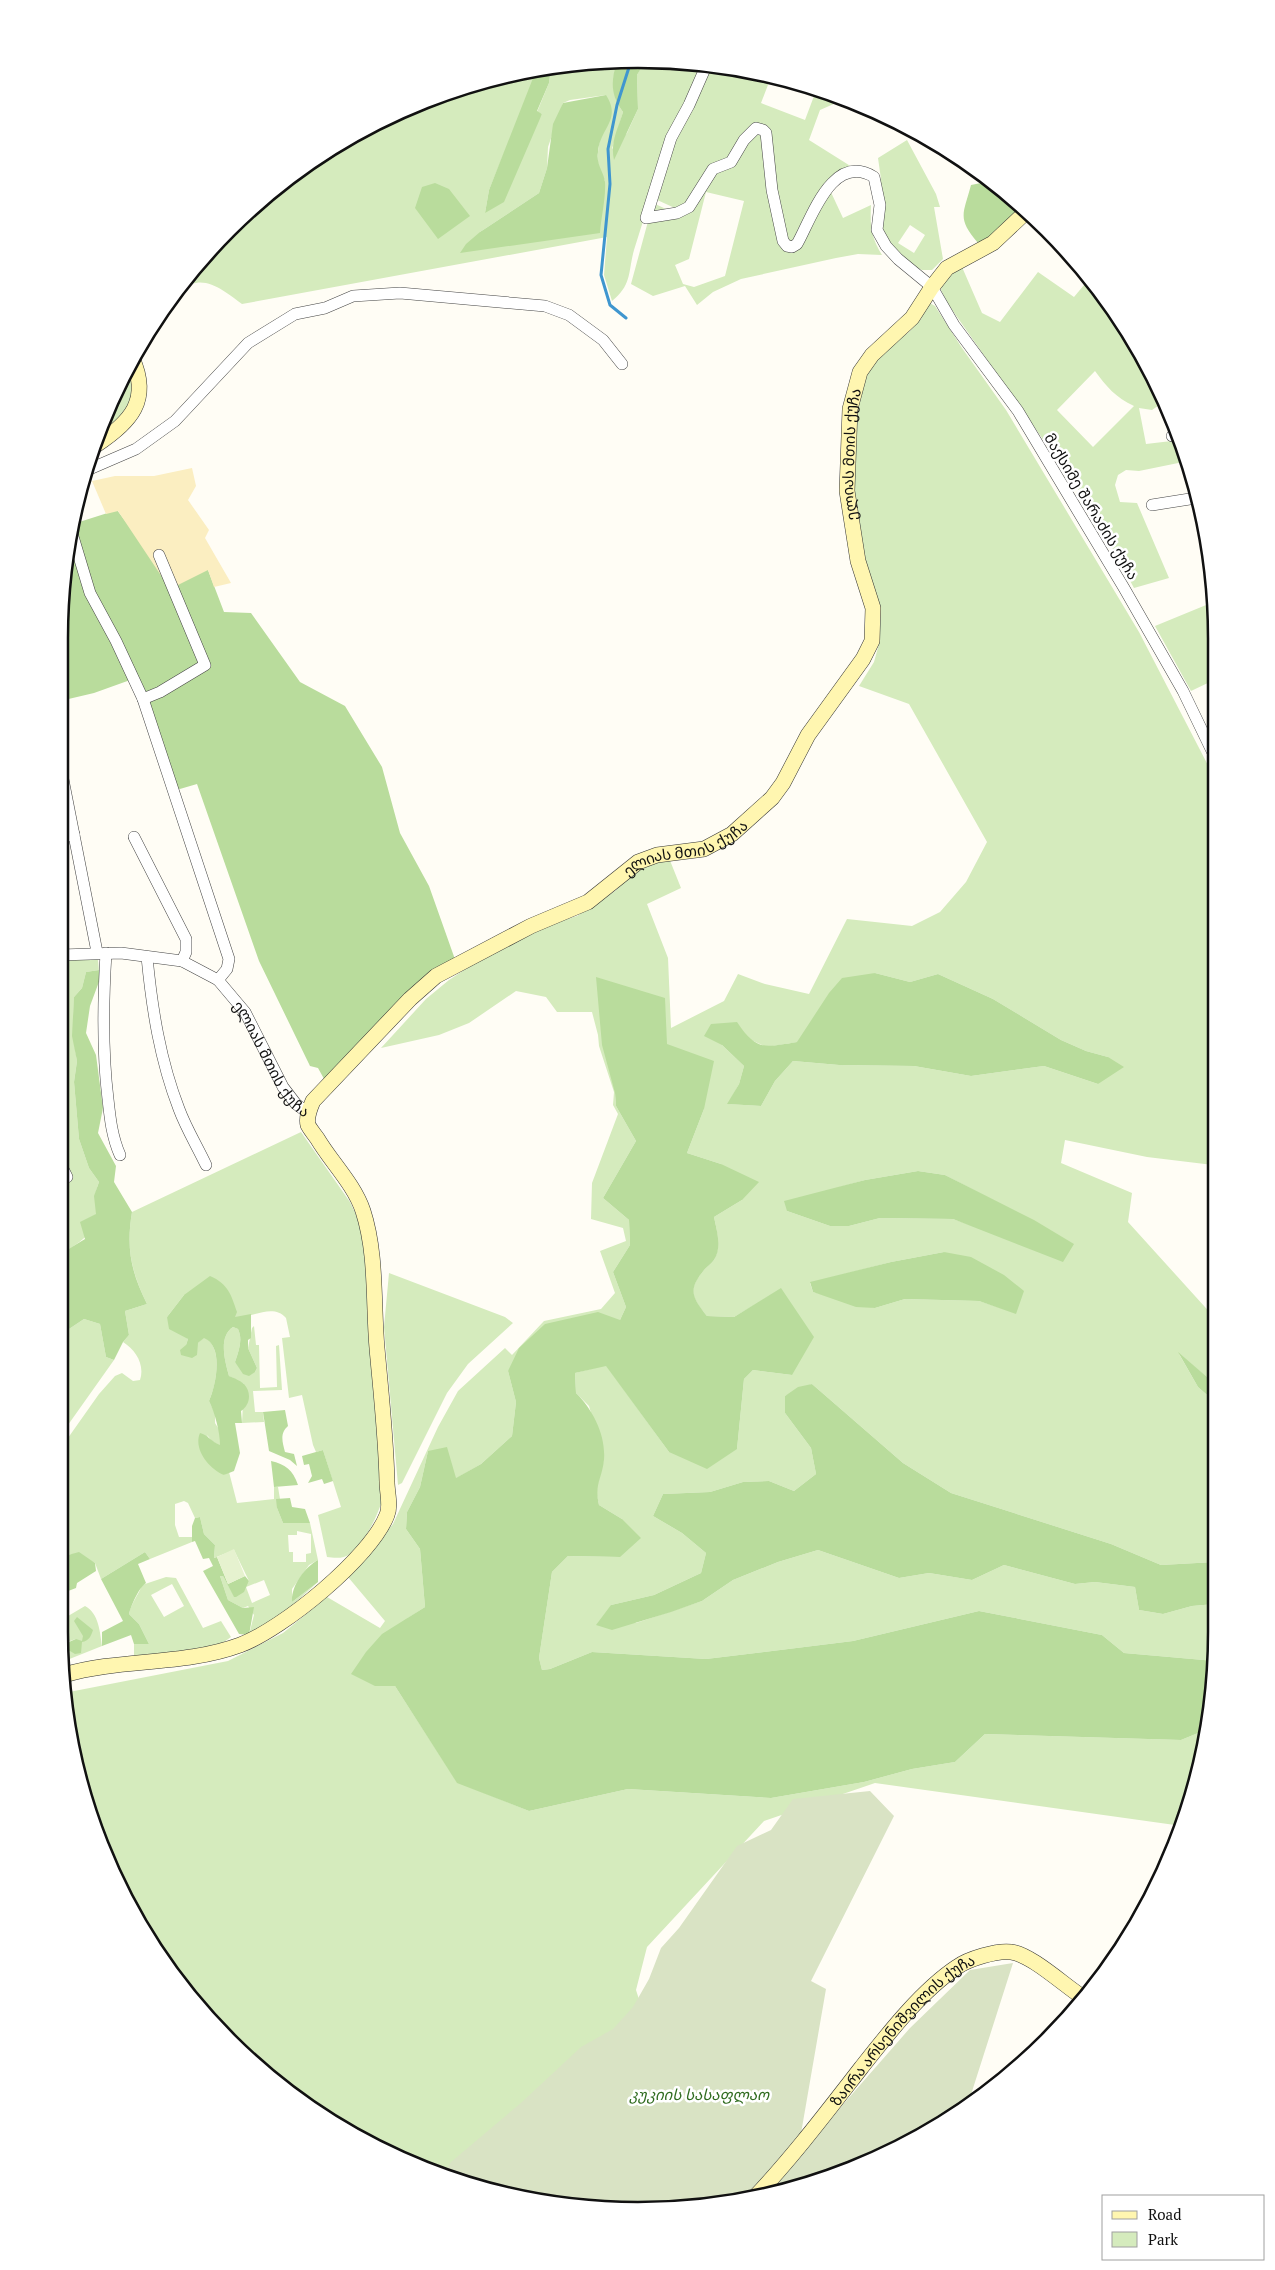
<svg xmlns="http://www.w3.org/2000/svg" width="1275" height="2270" viewBox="0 0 1275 2270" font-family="'PT Serif','Noto Sans Georgian',serif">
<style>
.green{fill:#d5ebbd;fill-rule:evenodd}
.forest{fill:#b9dc9c}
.sand{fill:#fbeec1}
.cemetery{fill:#d9e3c4}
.pitch{fill:#e6f2cf}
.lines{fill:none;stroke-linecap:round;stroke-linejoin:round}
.stream{stroke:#3f96cf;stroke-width:3}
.street-casing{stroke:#444;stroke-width:12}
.secondary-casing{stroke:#333;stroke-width:16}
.street{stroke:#fff;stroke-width:11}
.secondary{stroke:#fff6b0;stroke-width:15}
.labels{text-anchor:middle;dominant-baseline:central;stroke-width:5;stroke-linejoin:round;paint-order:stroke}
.street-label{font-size:15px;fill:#111;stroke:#fff}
.park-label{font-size:15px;font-style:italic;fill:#2f6b1f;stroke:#fff}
.rim{fill:none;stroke:#111;stroke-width:2.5}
</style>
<rect width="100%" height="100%" fill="#fffdf5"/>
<path class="green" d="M600 60 617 61C612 80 611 95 623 112L612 149 627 133 638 109 637 75 644 61 705 63C680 125 653 186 634 250 628 272 632 285 612 301L604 275 607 237 242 304C230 295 209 277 192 284 186 286 181 292 175 294L203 256 285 178 382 118 488 78 538 70 489 190 485 213 542 114 537 112 549 83 551 68ZM606 95 598 152V166L605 181 480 232 539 193 547 168 548 147 563 103 570 100Z
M711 64 771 77 761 103 805 120 817 88 845 99 820 110 809 140 852 167 838 175 795 243 785 239 768 131 760 123 754 124C732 155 708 186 677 209L655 199 672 147Z
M761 132 779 243 792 249 829 188 843 218 871 205C870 226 871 237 882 255L858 254 836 258 741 279 713 292 697 305 685 286 653 296 631 284 653 203 677 214 745 140ZM706 192 744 201 725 276 694 287 683 284 675 265 689 259Z
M907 140 936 194 940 207H934L943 259 932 270H922L910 265 884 239 875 179H881L878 158ZM910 225 925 235 914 253 898 243Z
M962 267 982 313 1000 322 1038 272 1074 297 1089 279 1119 316 1162 403 1152 410 1139 408 1146 444 1180 440 1188 461 1139 471 1126 470 1118 475 1115 485 1120 502 1137 503 1169 578 1134 588 1089 505 948 304 941 290 943 280 949 271ZM1095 371C1106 386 1116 398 1134 406L1093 447 1057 410Z
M928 302 935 306 962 348 1006 410 1139 632 1212 773 1213 1165 1147 1157 1065 1140 1061 1163 1132 1193 1128 1222 1214 1317V1383L1179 1354 1198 1387 1214 1401 1215 1562 1161 1565 1111 1544 951 1493 903 1463 812 1384 785 1396V1413L811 1448 816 1474 794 1491 769 1481 743 1482 710 1492 663 1494 653 1516 682 1533 706 1553 701 1573 654 1595 611 1605 636 1623 702 1601 733 1580 778 1562 818 1550 899 1578 929 1573 972 1580 1004 1565 1075 1584 1095 1582 1135 1587 1139 1610 1163 1614 1192 1606 1215 1604V1661L1124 1653 1102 1635 979 1611 853 1641 706 1659 592 1652 550 1669 542 1670 539 1658 552 1572 568 1556 620 1557 622 1519 599 1505 596 1491 604 1459 589 1406 576 1393 575 1373 606 1365 669 1452 737 1449 744 1379 753 1370 792 1375 781 1289 734 1317 707 1316C691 1296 687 1290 705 1269 708 1266 712 1263 714 1260 721 1248 717 1230 714 1217L742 1200 721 1164 687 1153 704 1109 615 1093 616 1106 636 1141 603 1198 629 1220 630 1245 613 1272 626 1307 620 1320 508 1371 516 1402 512 1436 481 1464 455 1479 428 1451 420 1487 407 1512 406 1529 420 1549 425 1607 408 1618 376 1686H395L457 1782 529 1811 628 1789 771 1798 864 1782 912 1769 955 1762 985 1734 1181 1740 1203 1731 1186 1818 1182 1826 875 1783 764 1821 647 1947 636 1990 649 2030 472 2186 382 2152 316 2114 228 2042 178 1985 119 1889 89 1818 64 1708V1693L228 1661 283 1633 327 1597 380 1628 385 1621 348 1577 393 1524 438 1427 458 1391 505 1348 512 1355 544 1321 601 1309 615 1293 600 1251 626 1241 623 1228 591 1219 592 1183 618 1114 613 1105 614 1092 599 1046 598 1035 592 1012H557L546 997 516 991 469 1023 439 1035 381 1048 426 999 449 980 496 949 548 925 577 916 615 891 636 870 669 858 681 888 647 904 668 958 671 1028 724 1001 738 974 765 984 809 994 847 919 912 926 940 912 966 882 987 842 909 704 859 686 874 662 879 644 881 610 858 536 854 484 855 413 864 379 880 352 908 333 921 319ZM875 973 910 982 938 974 993 999 1061 1040 1086 1051 1108 1057 1098 1084 1044 1066 971 1076 914 1066 839 1065 793 1061 775 1081 761 1106 728 1104 739 1084 744 1066 722 1045 749 1039 766 1047 798 1042 813 1019ZM918 1171 945 1175 1004 1206 990 1232 953 1219 880 1218 849 1226H830L787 1211 840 1187 865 1180ZM944 1252 1016 1313 979 1301 905 1299 875 1308 813 1292 810 1283 891 1262Z
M127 371C143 401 123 418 100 436Z
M1211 603 1212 681 1191 691 1155 626Z
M97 952 99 970 86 972 82 988 74 997 73 1036 77 1061 74 1082 79 1139 89 1168 99 1182C93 1198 97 1197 96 1213 96 1233 78 1244 62 1253L61 955Z
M301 1132 350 1202 359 1221 366 1254 382 1501C376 1519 365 1542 350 1554 344 1559 334 1558 327 1557L318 1515 341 1507 323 1450 316 1452 313 1445 302 1395 289 1398 282 1338 290 1337 286 1318C272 1302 250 1320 234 1317 221 1315 197 1301 184 1295L167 1317 188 1339 186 1345 198 1343 204 1337C224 1347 216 1385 209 1401L215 1413V1423L220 1431V1446L212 1441 207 1435 224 1475 229 1472 237 1503 274 1499V1487H278L280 1499 277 1508 283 1523H310L318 1560 309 1565 292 1589V1602L318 1582 277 1619 249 1635 254 1615 248 1606 243 1608 228 1600 220 1576H223L234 1596 245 1589 249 1581 234 1550 214 1558 215 1545 204 1534 200 1517 195 1518 188 1503 184 1501 175 1504V1525L179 1537H193L192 1542 150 1559 145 1552 101 1579 95 1563 75 1554 67 1555 63 1552V1445L99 1394 115 1376 122 1373 133 1381 140 1380C145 1365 136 1350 123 1342L129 1335 125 1311 147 1304C131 1271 126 1248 132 1212ZM297 1531 311 1534V1553L306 1554V1562H293V1552H289L288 1535H297ZM264 1580 270 1595 252 1603 246 1587Z
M389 1273 505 1317 513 1323 468 1364 447 1393 402 1483 398 1485 384 1327Z
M84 1319 100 1324 106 1357 114 1360 63 1432V1363L65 1361 66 1331Z
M254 1326 256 1345H259L260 1388 277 1387 276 1346 279 1345 282 1390 253 1391 255 1412H263L264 1422 242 1423 244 1384 229 1376C225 1361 218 1337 233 1327L238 1329C243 1340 239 1350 235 1362L255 1372 257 1368 248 1348 252 1328Z
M166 1577 176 1578 203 1628 221 1621 231 1637 217 1647 134 1660V1644H149L139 1624 129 1614C131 1603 138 1596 142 1585ZM172 1584 184 1606 164 1617 151 1595Z
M85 1606C99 1613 100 1633 102 1646L67 1660V1664L64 1666V1650L65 1655 70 1651 76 1639 67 1642 64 1646 63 1619Z"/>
<path class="forest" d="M617 61H644V63L637 75 638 109 614 160C610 142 618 129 623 112 610 94 611 81 617 61Z
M551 68 549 83 537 111 542 114 504 202 485 213 489 190 535 73 538 70Z
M606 95C622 120 600 128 598 152 596 166 604 172 605 182 606 198 601 217 600 233L460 253 466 244 480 232 539 193 547 168 553 124 563 103Z
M986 182 1022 209 989 239 978 243C957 218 963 215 971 185Z
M435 183 449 189 470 216 438 239 415 208 422 187Z
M117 510 132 530 208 570 224 612 251 613 300 682 345 706 382 767 400 833 429 886 457 965 328 1086 318 1068 310 1066 259 961 197 784 173 791 133 679 94 693 60 701V600L73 524Z
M99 970 100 979 90 1006 86 1033 96 1055 103 1108 98 1133 116 1166 114 1182 132 1212C126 1248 131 1272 147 1304L125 1311 129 1335 123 1342 114 1360 106 1357 100 1324 84 1319 66 1331 65 1362 63 1363 62 1253 85 1239 80 1222 96 1214 94 1196 99 1182 89 1168 79 1139 74 1082 77 1061 72 1036 74 997 82 988 86 972Z
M875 973 910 982 938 974 993 999 1061 1040 1086 1051 1108 1057 1124 1067 1098 1084 1044 1066 971 1076 914 1066 839 1065 793 1061 775 1081 761 1106 727 1104 739 1084 744 1066 722 1045 704 1036 711 1024 737 1022C757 1052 765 1047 797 1042L829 993 842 978Z
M596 977 665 998 667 1044 714 1061 704 1109 687 1153 721 1164 759 1182 742 1200 714 1217C717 1231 722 1248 714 1260 712 1263 708 1266 705 1269 688 1289 691 1296 707 1316L734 1317 781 1288 814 1337 792 1375 753 1370 744 1379 737 1449 707 1469 669 1452 606 1366 575 1373 576 1393C593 1410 606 1435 604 1460 602 1479 594 1484 599 1505L622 1519 641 1538 620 1557 568 1556 552 1572 539 1658 542 1670 550 1669 592 1652 706 1659 853 1641 979 1611 1102 1635 1124 1653 1215 1661V1670L1203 1731 1181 1740 985 1734 955 1762 912 1769 864 1782 771 1798 628 1789 529 1811 457 1783 395 1686H375L351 1674 366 1652 382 1634 425 1607 420 1549 406 1529 407 1512 420 1487 428 1451 447 1447 456 1478 481 1464 512 1436 516 1402 508 1371 519 1348 545 1324 598 1312 620 1320 626 1307 613 1272 630 1245 629 1220 603 1198 636 1141 616 1106 615 1093 602 1045Z
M918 1171 945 1175 1034 1220 1074 1244 1063 1262 953 1219 880 1218 849 1226H830L787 1211 784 1201 865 1180Z
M944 1252 971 1257 1004 1275 1024 1291 1016 1314 979 1301 905 1299 875 1308 856 1307 813 1292 810 1282 891 1262Z
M210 1276C228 1284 231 1294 237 1312L235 1317 251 1314V1338L248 1340V1348L257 1368 255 1372 249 1376 243 1374 235 1362C239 1350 243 1340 238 1329L233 1327C218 1337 225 1361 229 1376 234 1378 241 1381 244 1384 252 1393 250 1405 241 1411L242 1423H235L240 1453 234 1471 224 1475C209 1469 193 1449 200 1433 208 1435 212 1442 220 1445 220 1432 215 1413 209 1401 216 1385 224 1346 204 1338L198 1343 197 1355 192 1358 181 1355 180 1350 186 1345 188 1339 169 1329 167 1317 184 1295Z
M1178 1352 1214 1383V1401L1198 1387Z
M812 1384 903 1463 951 1493 1111 1544 1161 1565 1215 1562V1604L1192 1606 1163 1614 1139 1610 1135 1587 1095 1582 1075 1584 1004 1565 972 1580 929 1573 899 1578 818 1550 778 1562 733 1580 702 1601 671 1612 612 1630 596 1625 611 1605 654 1595 701 1573 706 1553 682 1533 653 1516 663 1494 710 1492 743 1482 769 1481 794 1491 816 1474 811 1448 785 1413V1396L798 1387Z
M285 1410 288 1426C280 1433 282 1441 285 1452L294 1454 297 1466 290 1460 269 1451 263 1412Z
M323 1450 333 1481 324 1484 322 1479 308 1483 312 1476 309 1464 304 1465 302 1456Z
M271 1461C285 1464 293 1470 298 1485L274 1487Z
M290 1498 292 1507 305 1509 310 1523H283L277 1508 276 1499Z
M200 1517 204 1534 215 1545 214 1558 217 1557 228 1584 245 1576 249 1581 244 1592 236 1597H234L223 1576H220L228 1600 243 1608 254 1607 249 1635 239 1634 203 1571 213 1566 209 1558 203 1559 195 1541 192 1542V1526L195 1518Z
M63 1552 68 1555 79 1552 95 1563 96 1571 77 1583 76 1588 63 1593Z
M145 1552 150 1559 138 1564 146 1583C139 1587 131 1606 129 1614L139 1624 149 1644H134L131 1635 102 1646V1632L123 1621 101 1579Z
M318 1560V1582L292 1602C291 1586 304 1568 318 1560Z
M77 1617 93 1630C91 1636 89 1641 82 1642L81 1653 75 1654 70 1651 65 1655 64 1644 76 1639 82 1641 83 1636 74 1621Z"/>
<path class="sand" d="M192 468 196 486 188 500 209 530 205 538 231 583 214 587 208 570 170 589 118 511 106 514 92 481 115 476H154Z"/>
<path class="cemetery" d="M870 1791 894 1816 811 1981 826 1989 799 2145 745 2201 675 2210 562 2206 487 2191 443 2175 451 2162 522 2102 581 2047 613 2029 633 2007 649 1979 661 1948 679 1928 737 1846 771 1830 793 1799Z
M1013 1963 968 2104 927 2134 859 2167 762 2197 910 2028 970 1970Z"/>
<path class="pitch" d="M234 1549 245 1576 228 1584 217 1557Z"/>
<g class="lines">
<path class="stream" d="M626 318 610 305 601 275 610 184 608 149 617 105 631 61"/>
<defs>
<g id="street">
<path d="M707 64 689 105 671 138 646 218 677 213 689 207 713 169 731 162 744 140 756 128 763 130 766 133 772 190 783 241 787 246 792 247 797 244C811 220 832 151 874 177L880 205 877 230 886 246 898 259 932 287 954 325 1018 411 1124 588 1183 691 1212 751"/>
<path d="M1172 436 1177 434"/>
<path d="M85 471 136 449 175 421 248 343 295 314 325 308 353 296 400 293 545 306 569 315 603 340 622 364"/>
<path d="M1152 505 1196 498"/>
<path d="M71 530 90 593 116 641 143 699 229 959 227 969 218 980"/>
<path d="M143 699 160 692 205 665 159 555"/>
<path d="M61 769 97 952"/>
<path d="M134 837 186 939V952L182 961"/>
<path d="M61 838 74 834"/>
<path d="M106 953C103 1002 102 1050 108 1099 110 1118 112 1137 120 1155"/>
<path id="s1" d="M61 955 121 953 182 961 218 980 245 1012 283 1087 296 1104 308 1113"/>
<path d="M147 957C152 1009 160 1060 179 1109 186 1128 197 1146 206 1165"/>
<path d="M62 1167 67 1177"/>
</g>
<g id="secondary">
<path d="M96 445C131 422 151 400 132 358"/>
<path id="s2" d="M64 1675C121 1658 183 1666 240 1645 283 1629 371 1557 387 1515 391 1506 387 1492 387 1482 386 1437 381 1393 377 1348 373 1303 377 1254 363 1211 354 1184 331 1162 317 1138 314 1134 310 1129 308 1125 306 1117 310 1108 313 1101L410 999 436 976 531 926 588 902 638 862 657 855 704 849 732 834 772 798 783 783 808 735 863 659 872 641 873 608 858 561 847 491 850 409 860 372 872 355 912 318 932 287 947 268 993 243 1026 212"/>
<path id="s3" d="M752 2200C792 2158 826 2113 861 2068 887 2035 921 1991 957 1967 968 1959 997 1950 1011 1952 1031 1954 1066 1987 1084 1998"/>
</g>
</defs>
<use href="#street" class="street-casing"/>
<use href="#secondary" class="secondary-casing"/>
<use href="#street" class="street"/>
<use href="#secondary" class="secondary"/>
</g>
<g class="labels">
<g class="street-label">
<text stroke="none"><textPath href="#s2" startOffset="1750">ელიას მთის ქუჩა</textPath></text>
<text transform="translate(1092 506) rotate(59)">მაქსიმე შარაძის ქუჩა</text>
<text stroke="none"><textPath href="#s2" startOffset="1270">ელიას მთის ქუჩა</textPath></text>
<text stroke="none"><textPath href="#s1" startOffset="258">ელიას მთის ქუჩა</textPath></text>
<text stroke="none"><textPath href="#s3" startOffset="228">ზაირა არსენიშვილის ქუჩა</textPath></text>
</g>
<g class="park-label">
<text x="699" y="2094">კუკიის სასაფლაო</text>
</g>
</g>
<path d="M0 0H1275V2270H0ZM638 68H638A570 570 0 0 1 1208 638V1632A570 570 0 0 1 638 2202H638A570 570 0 0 1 68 1632V638A570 570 0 0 1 638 68Z" fill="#fff" fill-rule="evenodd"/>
<path class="rim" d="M638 68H638A570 570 0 0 1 1208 638V1632A570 570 0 0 1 638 2202H638A570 570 0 0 1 68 1632V638A570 570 0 0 1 638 68Z"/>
<rect x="1102" y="2195" width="162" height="65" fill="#ffffff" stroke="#a0a0a0"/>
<rect x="1112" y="2211" width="25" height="8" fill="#fff6b0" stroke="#a0a0a0"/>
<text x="1148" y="2220" font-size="15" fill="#111111">Road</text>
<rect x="1112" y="2232" width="25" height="15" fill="#d5ebbd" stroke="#a0a0a0"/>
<text x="1148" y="2245" font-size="15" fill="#111111">Park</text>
</svg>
